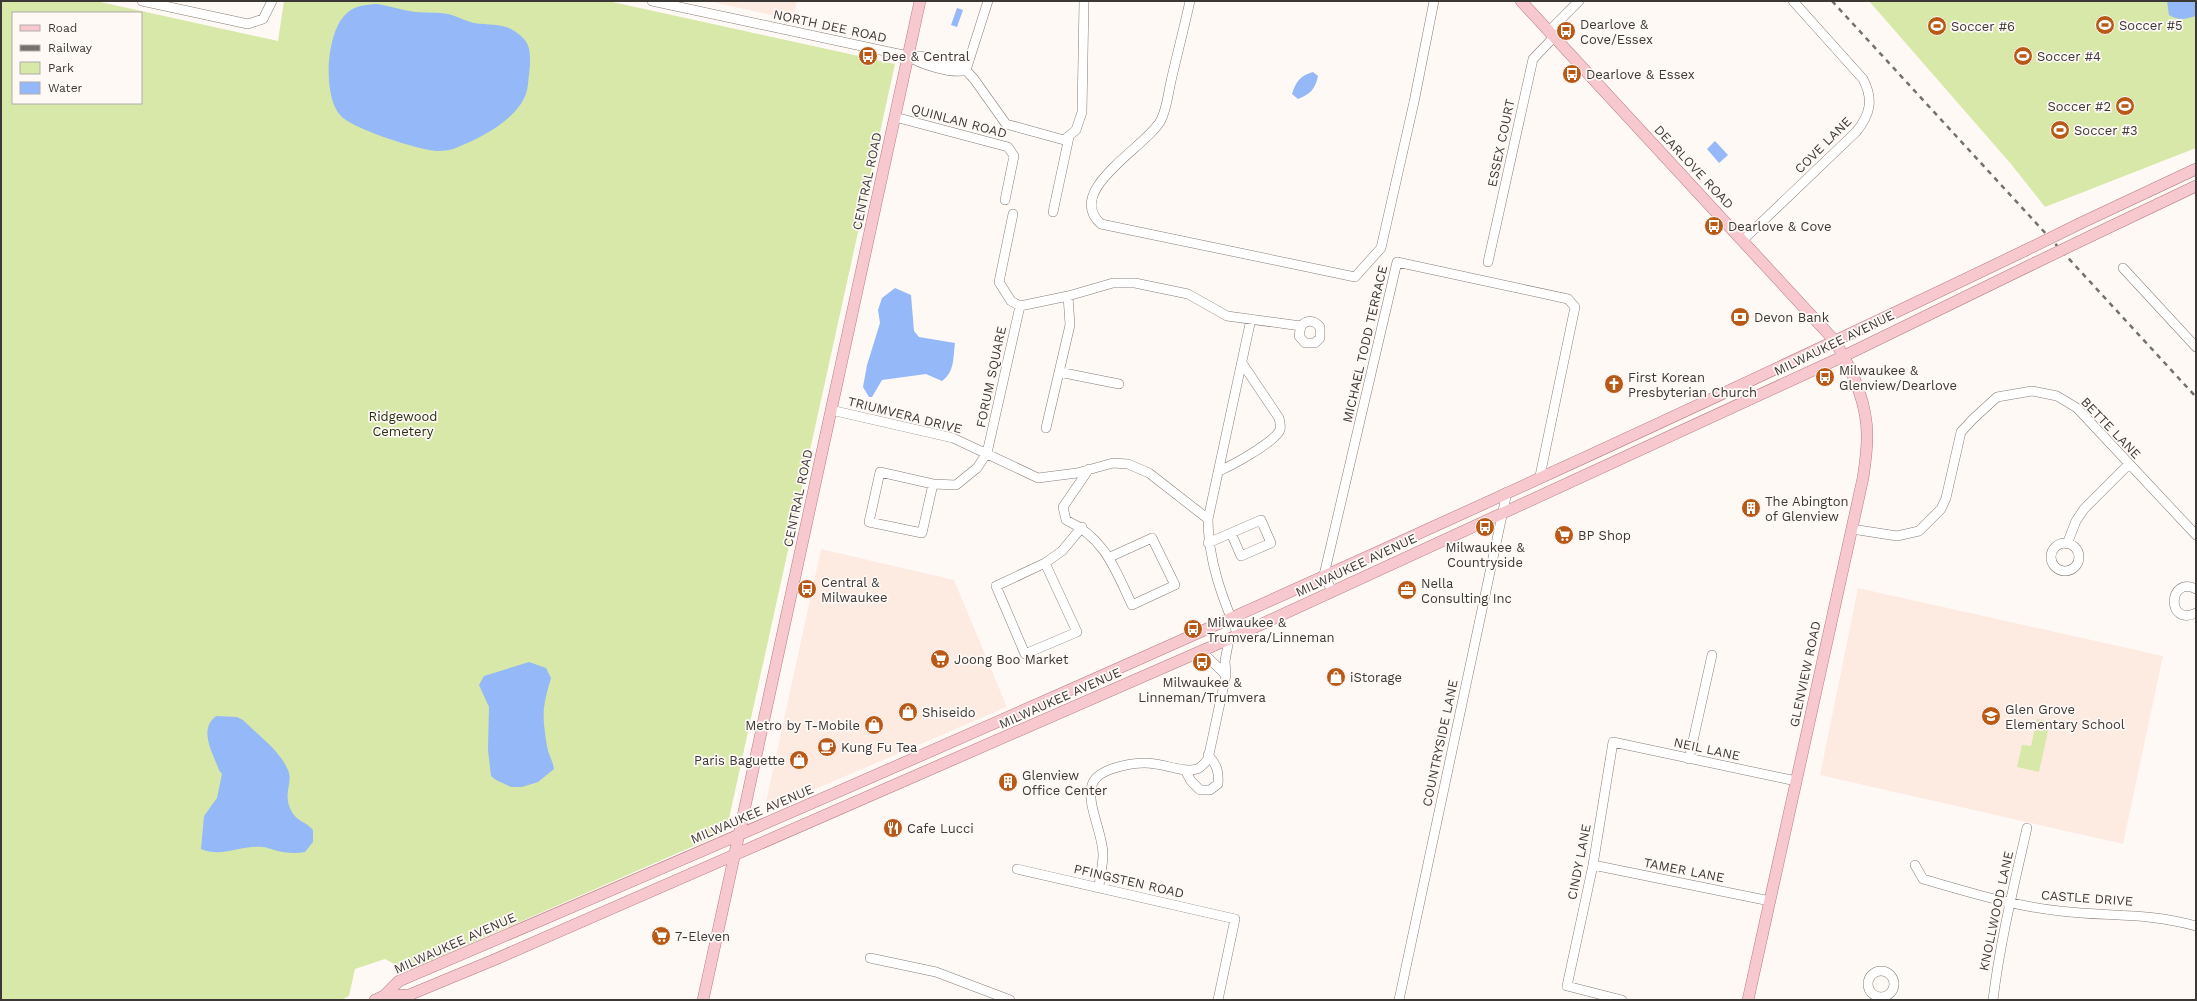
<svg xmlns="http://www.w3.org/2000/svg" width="2197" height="1001" viewBox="0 0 2197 1001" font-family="'Work Sans',sans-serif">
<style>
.built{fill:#fdebe2}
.green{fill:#d7e8a8;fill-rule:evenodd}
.water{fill:#95b8f8}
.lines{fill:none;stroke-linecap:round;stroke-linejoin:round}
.minor-casing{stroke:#867d78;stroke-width:10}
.major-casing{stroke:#b27e82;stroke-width:12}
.minor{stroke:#fff;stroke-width:9}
.major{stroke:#f7c8cd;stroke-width:11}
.rail{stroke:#74706e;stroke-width:2.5;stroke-dasharray:5 5;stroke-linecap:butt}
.major-bridge-casing{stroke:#b27e82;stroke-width:12;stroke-linecap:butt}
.major-bridge{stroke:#f7c8cd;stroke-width:11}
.labels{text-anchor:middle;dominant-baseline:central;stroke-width:3.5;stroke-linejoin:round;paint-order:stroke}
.poi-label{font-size:13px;fill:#3c3836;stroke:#fff9f6;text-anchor:start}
.street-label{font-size:13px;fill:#3c3836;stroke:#fff9f6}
.park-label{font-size:13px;fill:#293111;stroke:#fff9f6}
</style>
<rect width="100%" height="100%" fill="#fff9f6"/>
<path class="built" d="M708 1H797L793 20Z
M821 549 954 580 1007 707 778 805 766 802Z
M1858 588 2163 656 2123 844 1820 775Z"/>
<path class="green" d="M1 1H96L278 41 284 1H608L895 64 726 832 407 971 385 959 355 969 349 996 341 1000H1ZM13 13H141V103H13Z
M1869 1H2196V148L2045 207 2011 164Z
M2037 719 2050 722 2039 772 2017 767 2022 745 2031 746Z"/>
<path class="water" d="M2167 1H2196V16C2186 19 2179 21 2169 15Z
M377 4C389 6 402 10 415 12 426 13 438 12 448 14 457 16 465 21 474 23 495 26 508 22 524 39 534 50 529 71 528 84 526 115 483 137 458 147 452 150 444 151 437 151 419 150 353 129 341 116 322 97 326 32 346 14 355 5 365 5 377 4Z
M957 8 963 10 957 27 951 25Z
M1313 72 1318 76C1315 90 1310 94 1298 99L1292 94C1296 81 1300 76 1313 72Z
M1715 141 1728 155 1719 163 1707 149Z
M895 288 911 295 914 331 919 337 955 343C953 357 955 372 942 381L926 374 882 380 872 397H869L863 387 867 365 880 323 878 310 882 298Z
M529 662 546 668 551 678C542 709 542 714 547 746 548 754 553 761 554 769L538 782 522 787H511L496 780 491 776 488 750 489 707 479 685 484 676Z
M216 716 237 717 243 720C258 735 280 751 288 770 294 784 280 795 294 815 299 822 308 823 313 830V842L305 852C295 854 284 853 274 850 270 849 266 847 262 847 241 845 222 858 201 849L204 816 217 798 222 774 219 770C213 753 198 730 216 716Z"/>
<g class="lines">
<defs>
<path id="minor" d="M142 1 248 24 263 19 272 1
M652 1 908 56H920L961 65 974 79 1006 124 1064 140 1076 130 1082 112 1084 1
M1190 1C1184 28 1177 55 1171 81 1168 94 1167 108 1161 120 1148 146 1063 190 1101 224L1355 277 1381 248 1414 102 1434 1
M1549 31 1579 1
M908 56C920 64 953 75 966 70L988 1
M895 117 1008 147 1014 156 1005 200
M1053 212 1069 137
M1013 214 999 282 1011 301 1020 306 1068 296 1113 283H1135L1188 294 1227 316 1301 326C1307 319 1314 320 1320 327V338L1315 343H1305L1299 336 1301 326
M1743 240 1856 132C1870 115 1874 100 1863 79L1793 1
M1488 262 1533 59 1554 37
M2123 268 2196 347
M1059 372 1119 384
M831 410 953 438 1038 478 1077 473 1113 463 1128 464 1149 473 1208 519
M1046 428 1070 325 1068 296
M1089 469 1063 507 1066 520C1105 538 1115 569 1132 605L1175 585 1152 538 1110 557
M1219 471C1233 465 1269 445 1278 433 1282 429 1280 423 1279 418L1242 363
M933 484 922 533 869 522 880 472 933 484 956 485 977 468 987 453 1020 306
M1852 529 1897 536 1919 531 1941 509 1946 498 1961 432 1973 419 1997 397 2032 391 2057 396 2077 408 2196 535
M1208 543 1261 520 1271 543 1241 556 1231 533
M2051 557a14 14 0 1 1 28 0a14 14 0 1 1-28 0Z
M2067 544 2076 521 2084 509 2128 465
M1045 563 1077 632 1025 654 996 586 1045 563 1062 551 1082 527
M2196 589C2168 575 2166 627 2196 613
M1332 591 1324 575 1397 262 1568 299 1575 307 1540 476
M1238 635C1222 597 1208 560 1208 519L1251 319
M1201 651 1226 675
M1689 759 1712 655
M1185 770 1191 781 1200 790H1210L1218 784C1219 771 1217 765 1208 755
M1593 865 1770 901
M1915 865 1923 879C1968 892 2013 906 2060 911 2108 917 2147 912 2196 926
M1017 869 1235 919 1218 1000
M1099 887C1100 876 1103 865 1103 854 1103 834 1086 803 1092 785 1097 767 1139 761 1155 764 1167 765 1184 773 1197 769 1202 767 1205 763 1208 759L1226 675 1225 661 1229 639
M870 958 936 972 1010 1000
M1868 984a13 13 0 1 1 26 0a13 13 0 1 1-26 0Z
M1399 1000 1507 492
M1622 1000 1567 986 1593 865 1613 742 1796 781
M1993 1000C2000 942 2014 885 2027 828"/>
<path id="major" d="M1521 1 1834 340C1852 369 1868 403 1867 438 1867 451 1865 465 1863 478L1748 1000
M2081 223 2196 169
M2093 235 2196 186
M384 996 399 981C945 748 1489 508 2024 251
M375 1000 384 996 409 995 496 959 1238 635 1844 356 2035 263
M703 1000 920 1"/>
</defs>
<use href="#minor" class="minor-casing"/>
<use href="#major" class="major-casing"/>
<use href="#minor" class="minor"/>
<use href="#major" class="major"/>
<path class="rail" d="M1832 1 2196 397"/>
<defs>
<path id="major-bridge" d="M2024 251 2081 223
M2035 263 2093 235"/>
</defs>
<use href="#major-bridge" class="major-bridge-casing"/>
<use href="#major-bridge" class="major-bridge"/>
</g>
<defs>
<symbol id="stadium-disc" viewBox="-11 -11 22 22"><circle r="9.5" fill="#b95917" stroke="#fff9f6"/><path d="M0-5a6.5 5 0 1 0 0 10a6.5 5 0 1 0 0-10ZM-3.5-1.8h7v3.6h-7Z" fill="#fff"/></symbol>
<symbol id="bus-disc" viewBox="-11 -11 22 22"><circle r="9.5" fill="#b95917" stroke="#fff9f6"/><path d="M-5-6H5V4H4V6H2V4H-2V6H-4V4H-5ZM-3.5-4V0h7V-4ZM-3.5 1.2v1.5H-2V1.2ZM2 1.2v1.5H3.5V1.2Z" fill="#fff"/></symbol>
<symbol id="bank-disc" viewBox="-11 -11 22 22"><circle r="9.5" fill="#b95917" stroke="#fff9f6"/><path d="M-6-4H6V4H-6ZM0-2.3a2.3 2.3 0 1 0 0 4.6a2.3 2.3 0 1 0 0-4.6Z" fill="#fff"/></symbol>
<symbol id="church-disc" viewBox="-11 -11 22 22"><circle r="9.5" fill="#b95917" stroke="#fff9f6"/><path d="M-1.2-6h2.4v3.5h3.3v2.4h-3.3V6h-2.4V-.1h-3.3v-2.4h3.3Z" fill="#fff"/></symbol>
<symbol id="building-disc" viewBox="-11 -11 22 22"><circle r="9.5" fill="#b95917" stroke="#fff9f6"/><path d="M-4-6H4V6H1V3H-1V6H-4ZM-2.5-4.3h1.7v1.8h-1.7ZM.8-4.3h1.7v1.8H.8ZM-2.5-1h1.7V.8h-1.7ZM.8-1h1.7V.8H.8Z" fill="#fff"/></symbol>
<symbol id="supermarket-disc" viewBox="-11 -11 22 22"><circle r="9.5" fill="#b95917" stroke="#fff9f6"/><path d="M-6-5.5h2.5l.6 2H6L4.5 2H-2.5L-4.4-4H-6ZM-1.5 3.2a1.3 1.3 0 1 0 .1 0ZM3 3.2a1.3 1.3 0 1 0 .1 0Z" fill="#fff"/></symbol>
<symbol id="office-disc" viewBox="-11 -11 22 22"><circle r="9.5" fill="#b95917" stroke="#fff9f6"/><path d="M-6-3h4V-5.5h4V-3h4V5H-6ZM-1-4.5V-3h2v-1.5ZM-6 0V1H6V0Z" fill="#fff"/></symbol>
<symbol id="shop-disc" viewBox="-11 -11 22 22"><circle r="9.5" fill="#b95917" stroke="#fff9f6"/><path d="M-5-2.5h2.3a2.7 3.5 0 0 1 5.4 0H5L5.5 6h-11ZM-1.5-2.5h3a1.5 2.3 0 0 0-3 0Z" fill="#fff"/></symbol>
<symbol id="school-disc" viewBox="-11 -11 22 22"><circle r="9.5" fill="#b95917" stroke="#fff9f6"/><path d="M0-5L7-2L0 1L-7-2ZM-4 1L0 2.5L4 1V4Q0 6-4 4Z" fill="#fff"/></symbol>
<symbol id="cafe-disc" viewBox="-11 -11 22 22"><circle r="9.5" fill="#b95917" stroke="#fff9f6"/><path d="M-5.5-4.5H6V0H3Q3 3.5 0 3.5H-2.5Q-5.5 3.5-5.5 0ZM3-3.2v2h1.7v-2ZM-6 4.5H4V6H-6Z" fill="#fff"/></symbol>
<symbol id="restaurant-disc" viewBox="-11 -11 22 22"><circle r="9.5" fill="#b95917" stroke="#fff9f6"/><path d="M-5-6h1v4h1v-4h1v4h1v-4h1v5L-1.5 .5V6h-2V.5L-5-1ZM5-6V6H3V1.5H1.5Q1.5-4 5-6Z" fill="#fff"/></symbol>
</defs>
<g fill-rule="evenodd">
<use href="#stadium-disc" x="2094" y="14" width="22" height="22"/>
<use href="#stadium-disc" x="1926" y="15" width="22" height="22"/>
<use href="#bus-disc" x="1555" y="20" width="22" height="22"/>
<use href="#bus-disc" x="857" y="45" width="22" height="22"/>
<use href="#stadium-disc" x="2012" y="45" width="22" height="22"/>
<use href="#bus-disc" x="1561" y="63" width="22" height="22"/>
<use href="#stadium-disc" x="2114" y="95" width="22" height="22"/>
<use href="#stadium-disc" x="2049" y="119" width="22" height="22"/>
<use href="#bus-disc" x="1703" y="215" width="22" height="22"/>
<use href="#bank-disc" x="1729" y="306" width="22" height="22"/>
<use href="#bus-disc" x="1814" y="366" width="22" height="22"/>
<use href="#church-disc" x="1603" y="373" width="22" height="22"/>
<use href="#building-disc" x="1740" y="497" width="22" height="22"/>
<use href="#bus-disc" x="1474" y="516" width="22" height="22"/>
<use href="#supermarket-disc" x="1553" y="524" width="22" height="22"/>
<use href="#bus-disc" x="796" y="578" width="22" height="22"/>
<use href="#office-disc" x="1396" y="579" width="22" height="22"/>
<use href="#bus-disc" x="1182" y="618" width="22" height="22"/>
<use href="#supermarket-disc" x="929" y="648" width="22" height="22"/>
<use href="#bus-disc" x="1191" y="651" width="22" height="22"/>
<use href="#shop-disc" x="1325" y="666" width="22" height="22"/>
<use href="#shop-disc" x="897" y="701" width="22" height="22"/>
<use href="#school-disc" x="1980" y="705" width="22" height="22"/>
<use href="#shop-disc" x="863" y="714" width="22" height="22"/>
<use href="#cafe-disc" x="816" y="736" width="22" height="22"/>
<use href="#shop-disc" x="788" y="749" width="22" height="22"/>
<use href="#building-disc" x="997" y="771" width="22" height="22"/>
<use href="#restaurant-disc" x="882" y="817" width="22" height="22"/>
<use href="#supermarket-disc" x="650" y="925" width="22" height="22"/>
</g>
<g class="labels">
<g class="poi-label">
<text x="1580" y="24">Dearlove &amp;<tspan x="1580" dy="15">Cove/Essex</tspan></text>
<text x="2119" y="25">Soccer #5</text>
<text x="1951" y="26">Soccer #6</text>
<text x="882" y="56">Dee &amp; Central</text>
<text x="2037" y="56">Soccer #4</text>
<text x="1586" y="74">Dearlove &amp; Essex</text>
<text x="2111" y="106" text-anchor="end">Soccer #2</text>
<text x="2074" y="130">Soccer #3</text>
<text x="1728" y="226">Dearlove &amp; Cove</text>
<text x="1754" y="317">Devon Bank</text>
<text x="1839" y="370">Milwaukee &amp;<tspan x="1839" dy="15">Glenview/Dearlove</tspan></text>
<text x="1628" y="377">First Korean<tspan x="1628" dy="15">Presbyterian Church</tspan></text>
<text x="1765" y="501">The Abington<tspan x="1765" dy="15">of Glenview</tspan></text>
<text x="1578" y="535">BP Shop</text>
<text x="1485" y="547" text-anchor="middle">Milwaukee &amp;<tspan x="1485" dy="15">Countryside</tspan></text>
<text x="821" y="582">Central &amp;<tspan x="821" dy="15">Milwaukee</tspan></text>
<text x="1421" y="583">Nella<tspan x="1421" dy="15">Consulting Inc</tspan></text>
<text x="1207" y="622">Milwaukee &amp;<tspan x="1207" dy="15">Trumvera/Linneman</tspan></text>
<text x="954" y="659">Joong Boo Market</text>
<text x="1350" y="677">iStorage</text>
<text x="1202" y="682" text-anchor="middle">Milwaukee &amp;<tspan x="1202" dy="15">Linneman/Trumvera</tspan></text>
<text x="2005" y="709">Glen Grove<tspan x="2005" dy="15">Elementary School</tspan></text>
<text x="922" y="712">Shiseido</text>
<text x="860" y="725" text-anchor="end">Metro by T-Mobile</text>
<text x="841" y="747">Kung Fu Tea</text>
<text x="785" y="760" text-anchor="end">Paris Baguette</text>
<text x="1022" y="775">Glenview<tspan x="1022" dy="15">Office Center</tspan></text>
<text x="907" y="828">Cafe Lucci</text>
<text x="675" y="936">7-Eleven</text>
</g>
<g class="street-label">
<text transform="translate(830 26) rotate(12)">NORTH DEE ROAD</text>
<text transform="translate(959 121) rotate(15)">QUINLAN ROAD</text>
<text transform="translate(1501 143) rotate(-78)">ESSEX COURT</text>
<text transform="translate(1823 145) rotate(-45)">COVE LANE</text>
<text transform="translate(1694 167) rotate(47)">DEARLOVE ROAD</text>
<text transform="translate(867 181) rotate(-78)">CENTRAL ROAD</text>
<text transform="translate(1834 343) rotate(-26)">MILWAUKEE AVENUE</text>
<text transform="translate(1365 344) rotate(-77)">MICHAEL TODD TERRACE</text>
<text transform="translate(991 377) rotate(-78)">FORUM SQUARE</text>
<text transform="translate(905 415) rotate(14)">TRIUMVERA DRIVE</text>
<text transform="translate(2111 428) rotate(46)">BETTE LANE</text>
<text transform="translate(798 498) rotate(-78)">CENTRAL ROAD</text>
<text transform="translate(1356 565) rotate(-25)">MILWAUKEE AVENUE</text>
<text transform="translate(1805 674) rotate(-78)">GLENVIEW ROAD</text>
<text transform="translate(1060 698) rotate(-24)">MILWAUKEE AVENUE</text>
<text transform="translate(1440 743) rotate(-78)">COUNTRYSIDE LANE</text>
<text transform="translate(1707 749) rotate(12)">NEIL LANE</text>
<text transform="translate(752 814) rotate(-23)">MILWAUKEE AVENUE</text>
<text transform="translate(1579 862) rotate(-79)">CINDY LANE</text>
<text transform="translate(1684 870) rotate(11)">TAMER LANE</text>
<text transform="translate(1129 881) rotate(13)">PFINGSTEN ROAD</text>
<text transform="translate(2087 898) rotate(4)">CASTLE DRIVE</text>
<text transform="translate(1996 911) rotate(-78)">KNOLLWOOD LANE</text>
<text transform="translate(455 943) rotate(-24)">MILWAUKEE AVENUE</text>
</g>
<g class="park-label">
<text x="403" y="416">Ridgewood<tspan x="403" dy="15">Cemetery</tspan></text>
</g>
</g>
<rect width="2197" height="1001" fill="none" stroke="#3c3836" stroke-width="4"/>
<rect x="12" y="12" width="130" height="92" fill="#fff9f6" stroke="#b1aca9"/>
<rect x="20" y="25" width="20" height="6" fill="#f7c8cd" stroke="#b1aca9"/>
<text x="48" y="32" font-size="12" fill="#3c3836">Road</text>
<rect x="20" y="45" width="20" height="6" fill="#74706e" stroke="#b1aca9"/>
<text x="48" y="52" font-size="12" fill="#3c3836">Railway</text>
<rect x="20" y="62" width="20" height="12" fill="#d7e8a8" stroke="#b1aca9"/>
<text x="48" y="72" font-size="12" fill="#3c3836">Park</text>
<rect x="20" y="82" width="20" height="12" fill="#95b8f8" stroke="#b1aca9"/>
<text x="48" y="92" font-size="12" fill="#3c3836">Water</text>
</svg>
